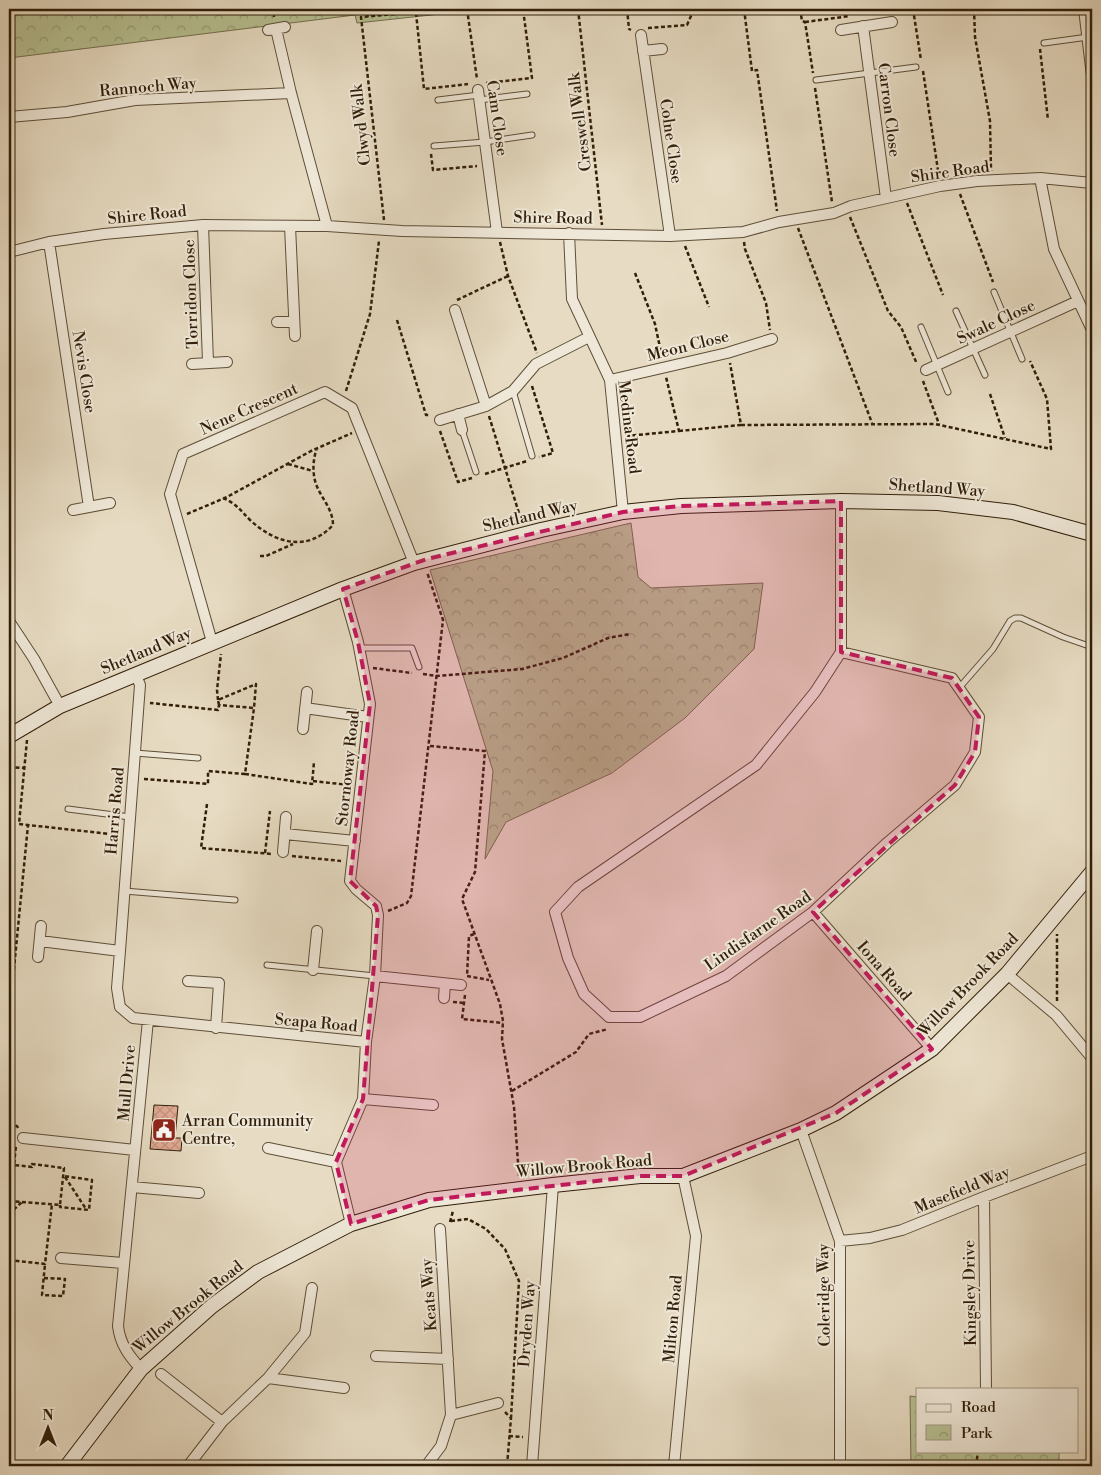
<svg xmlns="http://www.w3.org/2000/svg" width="1101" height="1475" viewBox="0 0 1101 1475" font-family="'Libre Bodoni',serif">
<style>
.park{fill:url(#park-crowns);stroke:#746f4e}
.building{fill:url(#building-cross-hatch);stroke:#311e09}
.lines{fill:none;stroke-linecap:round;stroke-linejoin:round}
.lane-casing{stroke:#5e4e38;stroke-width:7}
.street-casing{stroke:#5e4e38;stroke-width:12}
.secondary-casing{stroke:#311e09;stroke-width:16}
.path{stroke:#311e09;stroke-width:2.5;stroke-dasharray:4 2.5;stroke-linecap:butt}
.lane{stroke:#efe8d8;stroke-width:5}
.street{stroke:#efe8d8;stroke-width:10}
.secondary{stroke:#efe8d8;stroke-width:14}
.marked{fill:#c2185b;fill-opacity:0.2;stroke:#c2185b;stroke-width:4;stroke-dasharray:10 6;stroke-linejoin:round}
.labels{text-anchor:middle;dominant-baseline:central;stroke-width:4;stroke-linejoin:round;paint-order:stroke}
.street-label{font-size:16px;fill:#311e09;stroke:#efe8d8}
.poi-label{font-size:16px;fill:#311e09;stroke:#efe8d8;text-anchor:start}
</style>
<defs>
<pattern id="park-crowns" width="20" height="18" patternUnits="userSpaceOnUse" patternTransform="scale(1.25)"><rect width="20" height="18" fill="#b7c092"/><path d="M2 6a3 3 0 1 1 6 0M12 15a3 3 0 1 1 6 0" fill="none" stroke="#959b75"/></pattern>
<pattern id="building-cross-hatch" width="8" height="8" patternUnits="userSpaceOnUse" patternTransform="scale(1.25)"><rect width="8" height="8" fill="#e2aa94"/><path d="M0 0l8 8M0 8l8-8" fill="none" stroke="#c2927e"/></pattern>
</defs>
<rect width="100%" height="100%" fill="#e7dcc3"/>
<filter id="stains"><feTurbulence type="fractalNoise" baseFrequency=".004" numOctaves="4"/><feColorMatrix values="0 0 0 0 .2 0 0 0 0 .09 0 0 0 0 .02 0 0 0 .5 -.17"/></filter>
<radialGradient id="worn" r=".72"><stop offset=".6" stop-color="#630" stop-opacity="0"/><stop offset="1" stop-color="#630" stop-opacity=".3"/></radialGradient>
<path class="park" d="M9 9H487L357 23 355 15 9 58Z
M631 523 638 577 651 588 763 583 754 649 685 718 612 773 506 822 485 859 493 771 430 570Z
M910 1396 917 1397V1451H1059V1466H911Z"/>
<path class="building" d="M154 1105 178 1106 175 1138H182L181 1151 150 1149Z"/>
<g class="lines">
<defs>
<path id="lane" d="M1044 43 1088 37
M816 80 916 67
M438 100 479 95
M479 100 527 94
M434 146 485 142 532 135
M994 292 1022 359
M956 311 985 375
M921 327 948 392
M513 391 532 456
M462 430 476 472
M359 648H412L419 667
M959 688 993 649 1010 621 1015 618H1021L1063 637 1092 647
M135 753 198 758
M68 809 130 817
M124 891 235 900
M267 965 375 976"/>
<path id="street" d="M1084 9 1092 76
M863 26 886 198
M276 29 291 93 327 226
M268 30 285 27
M841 30 892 22
M641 35 670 236
M643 51 662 49
M478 90 497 232
M9 117 67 112 135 100 291 93
M1040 178 1054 249 1092 330
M203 225 208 362
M290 226 295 336
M569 233 572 299 610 380 623 512
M49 242 89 507
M9 252 49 242 104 234 203 225 327 226 402 231 670 236 743 232 779 222 834 213 851 206 940 186 977 181 1040 178 1092 183
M455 310 486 406
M277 322H294
M192 364 227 362
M926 370 1078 301
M610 380 727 353 772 339
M458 414 462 430
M440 420 486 406 513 391 536 364 589 337
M841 501V652L952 678 979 717 975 752 955 785 887 843 813 912 726 976 640 1017H609L584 994 568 958 555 912 578 887 756 765 815 692 841 652
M73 510 110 503
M343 589 358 642 370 704 350 881 356 889 376 906 378 915 375 976
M9 621 34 659 60 706
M212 642 170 494 183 454 325 392 352 408 414 563
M305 708 368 717
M303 729 307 692
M285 834 355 841
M283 852 286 817
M813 912 932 1049
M40 941 120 951 140 685 136 675
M120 951 117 988 120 1007 133 1018 366 1042
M38 957 41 926
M313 970 317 931
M1007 974 1056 1015 1092 1058
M188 981 219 983 216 1028
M444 998 445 984
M363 1099 433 1105
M801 1130 840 1241V1466
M23 1138 135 1150
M268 1148 336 1162
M132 1187 199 1193
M984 1197 986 1389
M351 1224 336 1162 363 1099 366 1042 375 976 461 985
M840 1241 870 1238 902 1230 984 1197 1092 1156
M61 1258 123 1263
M376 1356 448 1359
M141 1369C129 1356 120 1344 118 1326L148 1020
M161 1374 222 1422
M268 1378 344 1388
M451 1415 498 1403
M188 1466 222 1422 268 1378 305 1333 312 1288
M426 1466 441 1446 451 1415 440 1229
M532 1466 553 1185
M674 1466 696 1236 683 1176"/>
<path id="secondary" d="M9 736 60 706 343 589 414 563 541 530 623 512 681 506 841 501 938 503 1013 512 1092 534
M67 1466 141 1369 212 1306 258 1272 351 1224 429 1200 553 1185 640 1176H683L801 1130 836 1113 932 1049 1007 974 1092 872"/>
</defs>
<use href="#lane" class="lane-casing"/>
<use href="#street" class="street-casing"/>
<use href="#secondary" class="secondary-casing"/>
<path class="path" d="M273 9 274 17
M467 9 477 79
M578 9 602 225
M627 9 629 29 631 30
M744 9 752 71 757 70 777 211
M800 9 802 21 805 22 813 73
M861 9 862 15
M913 9 921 60
M974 9 975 37 990 121 991 171
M416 13 424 89 468 84
M805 22 850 16
M648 28 687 25 694 9
M1040 49 1048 120
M923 71 939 177
M486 83 532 78 523 9
M815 88 832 202
M431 154 433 170 477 166
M960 194 993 282
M907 203 943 295
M850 217 888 311 901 327 917 364
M384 220 361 17 450 9
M798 228 872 423
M500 242 508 276 537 353
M744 242 745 249 766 303 770 330
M685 246 709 307
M635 273 655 324 662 357
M457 300 508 276
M397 320 426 415H430
M923 381 939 424
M532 386 553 453 539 457
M346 391 370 314 379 241
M990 394 1005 438
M489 416 522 523
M741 425 935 424 1051 449 1047 399 1030 361
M440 431 458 482 472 478
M679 431 741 425 730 363
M626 436 679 431 666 377
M288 464 313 471
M485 474 527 461
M223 498C237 504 240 510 250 520 275 543 307 553 333 525 333 509 321 498 316 484 312 472 313 459 317 448
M187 514 227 497 311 451 352 433
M260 556H266L293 544
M373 668 412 673
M423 674 437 676 522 669 563 658 608 638 630 634
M218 700 217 690 221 654
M219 705 218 700 256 684 254 708
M27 740 19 824 119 835
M430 746 485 751 475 872 462 899 500 1004 503 1021 502 1039 514 1107 519 1176
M9 767 24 768
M245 774 312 784 314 762
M144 779 208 784V771L245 774 254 708 219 705 218 710 150 703
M313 781 349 785
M207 804 201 848 272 854
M265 853 270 811
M292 856 341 861
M388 911 407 903 411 896 443 620 427 572
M474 934 469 936 467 976 489 980
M465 995 462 1019 503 1023
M1057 1001V934
M9 1002 12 989 28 825
M453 1002 464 1003
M512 1091 576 1052 589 1034 608 1029
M9 1125 17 1126 18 1128
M65 1177 86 1209
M9 1201 60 1205 64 1168 32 1164V1167L14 1165 16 1145
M60 1205V1207L89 1210 92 1180 63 1176
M9 1214 22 1202
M451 1221 468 1219 486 1229 505 1249 519 1281 511 1418
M450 1222 453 1211
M9 1260 45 1264 52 1204
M44 1278 65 1279 63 1296 42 1295 45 1264
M505 1412 511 1418 507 1466
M509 1436 523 1437
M976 1466 978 1451"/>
<use href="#lane" class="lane"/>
<use href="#street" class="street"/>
<use href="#secondary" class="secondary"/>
</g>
<path class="marked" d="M841 501V652L952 678 979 717 975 752 955 785 813 912 932 1049 836 1113 683 1176H640L429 1200 351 1224 336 1162 363 1099 378 915 376 906 350 881 370 704 358 642 343 589 427 559 623 512 681 506Z"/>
<defs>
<symbol id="civic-square" viewBox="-11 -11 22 22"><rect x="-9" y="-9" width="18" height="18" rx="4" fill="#8f2418" stroke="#efe8d8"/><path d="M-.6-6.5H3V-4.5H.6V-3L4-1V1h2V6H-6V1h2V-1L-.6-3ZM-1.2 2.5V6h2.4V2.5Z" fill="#fff"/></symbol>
</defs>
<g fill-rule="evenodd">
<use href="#civic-square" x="150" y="1116" width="28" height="28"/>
</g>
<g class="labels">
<g class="street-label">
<text transform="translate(148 87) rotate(-5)">Rannoch Way</text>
<text transform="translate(889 110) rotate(83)">Carron Close</text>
<text transform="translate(497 118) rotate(82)">Cam Close</text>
<text transform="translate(580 122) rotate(-97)">Creswell Walk</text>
<text transform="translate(361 125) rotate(-96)">Clwyd Walk</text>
<text transform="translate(671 141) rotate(82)">Colne Close</text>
<text transform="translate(950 172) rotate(-8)">Shire Road</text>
<text transform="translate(147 215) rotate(-6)">Shire Road</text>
<text transform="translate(553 218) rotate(1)">Shire Road</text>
<text transform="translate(191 294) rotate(-92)">Torridon Close</text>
<text transform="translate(996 322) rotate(-25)">Swale Close</text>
<text transform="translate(688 346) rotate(-14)">Meon Close</text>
<text transform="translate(84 372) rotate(81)">Nevis Close</text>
<text transform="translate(249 409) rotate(-24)">Nene Crescent</text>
<text transform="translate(629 427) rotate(83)">Medina Road</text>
<text transform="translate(937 488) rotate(4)">Shetland Way</text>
<text transform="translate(530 516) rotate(-13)">Shetland Way</text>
<text transform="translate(146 651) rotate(-23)">Shetland Way</text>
<text transform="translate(348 768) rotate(-84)">Stornoway Road</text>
<text transform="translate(115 811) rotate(-85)">Harris Road</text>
<text transform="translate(758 931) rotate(-35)">Lindisfarne Road</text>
<text transform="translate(884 971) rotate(49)">Iona Road</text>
<text transform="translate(968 985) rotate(-46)">Willow Brook Road</text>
<text transform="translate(316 1023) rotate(5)">Scapa Road</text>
<text transform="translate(127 1083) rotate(-85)">Mull Drive</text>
<text transform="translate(584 1166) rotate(-5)">Willow Brook Road</text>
<text transform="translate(962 1190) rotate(-22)">Masefield Way</text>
<text transform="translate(970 1293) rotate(-91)">Kingsley Drive</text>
<text transform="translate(429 1295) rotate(-94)">Keats Way</text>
<text transform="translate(824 1295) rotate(-91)">Coleridge Way</text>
<text transform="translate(188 1307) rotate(-39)">Willow Brook Road</text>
<text transform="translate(673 1319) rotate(-85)">Milton Road</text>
<text transform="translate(527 1324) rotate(-86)">Dryden Way</text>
</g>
<g class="poi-label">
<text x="182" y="1121">Arran Community<tspan x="182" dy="18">Centre,</tspan></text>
</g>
</g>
<rect width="1101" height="1475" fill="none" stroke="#e7dcc3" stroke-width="30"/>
<rect x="10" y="10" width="1081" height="1455" fill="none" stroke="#311e09" stroke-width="2.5"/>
<rect x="15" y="15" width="1071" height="1445" fill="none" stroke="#311e09"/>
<rect x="916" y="1388" width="162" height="65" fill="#efe8d8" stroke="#a39785"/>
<rect x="926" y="1404" width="25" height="8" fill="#efe8d8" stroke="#a39785"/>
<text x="961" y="1412" font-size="15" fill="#311e09">Road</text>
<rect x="926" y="1425" width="25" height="15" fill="url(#park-crowns)" stroke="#a39785"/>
<text x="961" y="1438" font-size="15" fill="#311e09">Park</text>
<g transform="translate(48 1428)" stroke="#efe8d8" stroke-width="4" paint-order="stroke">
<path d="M0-4L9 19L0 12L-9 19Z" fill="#311e09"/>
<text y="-8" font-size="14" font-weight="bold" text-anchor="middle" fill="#311e09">N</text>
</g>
<rect width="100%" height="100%" filter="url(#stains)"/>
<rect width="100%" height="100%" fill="url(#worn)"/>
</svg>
